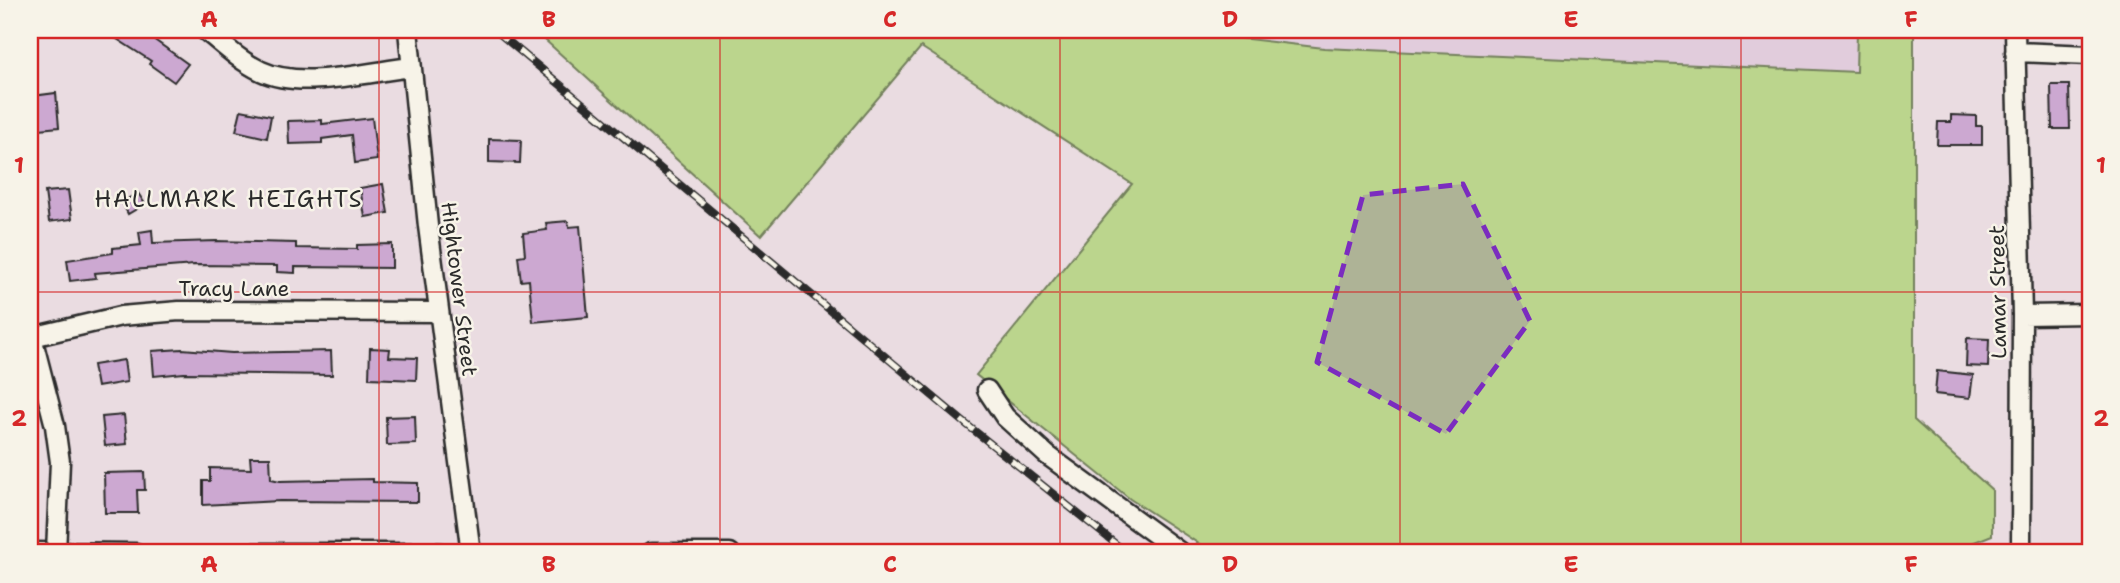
<svg xmlns="http://www.w3.org/2000/svg" width="2120" height="583" viewBox="0 0 2120 583" font-family="'Shantell Sans',sans-serif">
<style>
.built{fill:#e1ccdc}
.green{fill:#bbd58d;stroke:#73805c;stroke-width:2}
.building{fill:#cca8d1;stroke:#2b2b2b;stroke-width:2}
.lines{fill:none;stroke-linecap:round;stroke-linejoin:round}
.street-casing{stroke:#2b2b2b;stroke-width:23}
.street{stroke:#f7f3e8;stroke-width:18}
.rail-casing{stroke:#2b2b2b;stroke-width:8}
.rail{stroke:#f7f3e8;stroke-width:5;stroke-dasharray:16;stroke-linecap:butt}
.marked{fill:#7b2cbf;fill-opacity:0.2;stroke:#7b2cbf;stroke-width:5;stroke-dasharray:14 9;stroke-linejoin:round}
.grid{fill:none;stroke:#d62828;stroke-width:2;stroke-opacity:0.55}
.labels{text-anchor:middle;dominant-baseline:central;stroke-width:5;stroke-linejoin:round;paint-order:stroke}
.street-label{font-size:21px;fill:#2b2b2b;stroke:#f7f3e8}
.neighbourhood-label{font-size:23px;letter-spacing:2px;fill:#2b2b2b;stroke:#f7f3e8}
.neatline{fill:none;stroke:#d62828;stroke-width:2.5}
.grid-label{font-size:23px;text-anchor:middle;font-weight:bold;fill:#d62828}
</style>
<rect width="100%" height="100%" fill="#eadce1"/>
<filter id="ink" filterUnits="userSpaceOnUse"><feTurbulence type="fractalNoise" baseFrequency=".0143" numOctaves="2"/><feDisplacementMap in="SourceGraphic" scale="14" xChannelSelector="R" yChannelSelector="G"/><feConvolveMatrix kernelMatrix="1 2 1 2 8 2 1 2 1" color-interpolation-filters="sRGB"/></filter>
<g filter="url(#ink)">
<path class="built" d="M1171 30H1857V72L1324 48Z"/>
<path class="green" d="M534 30H1171L1324 48 1856 72 1857 30H1914V420L1992 490V535L1947 553H1256L1207 549 1130 499 976 375 1132 184 921 47 761 236Z"/>
<path class="building" d="M103 30H153L149 36 188 64 174 82 149 64 151 61Z
M2051 85H2069L2070 129H2052Z
M56 93 59 127 30 130 33 96Z
M241 110 271 116 267 138 236 131Z
M1951 115 1976 116V126H1982V145H1937L1938 122H1951Z
M372 118 377 160 355 163 352 135 322 139V143L289 144 288 121 322 120V124Z
M489 139 521 140 520 163 489 162Z
M383 184 388 213 365 217 360 188Z
M68 190 72 219 49 222 45 192Z
M138 193 145 204 128 214 122 202Z
M568 221 569 227 580 226 588 317 533 322 529 280 521 281 518 256 525 255 523 233 547 230 546 223Z
M152 230 153 243 216 241 296 243V248L357 249V245L392 244V268L295 267V273L277 272V266L194 265 95 273 96 278 70 281 67 260 113 253V248L141 245 139 232Z
M1967 338 1989 339 1988 367 1966 366Z
M370 348 390 349 389 357 417 358 416 380 369 378Z
M182 349 232 353 331 351 332 375 184 373 154 376 152 351Z
M124 360 127 382 97 387 93 365Z
M1937 371 1973 375 1970 398 1935 394Z
M124 415 127 444 105 446 102 417Z
M415 416 416 444 387 445 386 417Z
M250 457H270L271 479 280 481 373 479V482L418 483V502L280 501 203 505V481H210V468L251 469Z
M144 472 145 490H137L138 513H105L104 473Z"/>
<g class="lines">
<defs>
<path id="street" d="M205 30C222 44 240 61 261 71 301 90 368 72 411 67
M408 30 428 226 471 553
M2015 30 2022 315 2021 553
M2015 52 2090 55
M2022 315 2090 314
M30 329 55 426 60 462 56 552
M32 337 121 316 179 311 439 312
M987 390 1005 417 1047 455 1181 553
M30 552 136 553
M241 553H440
M651 553H730"/>
</defs>
<use href="#street" class="street-casing"/>
<use href="#street" class="street"/>
<defs>
<path id="rail" d="M495 30 966 424 1127 553"/>
</defs>
<use href="#rail" class="rail-casing"/>
<use href="#rail" class="rail"/>
</g>
</g>
<path class="marked" d="M1463 184 1530 321 1446 434 1317 362 1363 195Z"/>
<path class="grid" d="M379 30V553M720 30V553M1060 30V553M1400 30V553M1741 30V553M30 292H2090"/>
<g class="labels">
<g class="street-label">
<text x="234" y="289">Tracy Lane</text>
<text transform="translate(459 289) rotate(83)">Hightower Street</text>
<text transform="translate(1998 292) rotate(-91)">Lamar Street</text>
</g>
<g class="neighbourhood-label">
<text x="229" y="199">HALLMARK HEIGHTS</text>
</g>
</g>
<rect width="2120" height="583" fill="none" stroke="#f7f3e8" stroke-width="77"/>
<rect x="38" y="38" width="2044" height="506" class="neatline"/>
<g class="grid-label">
<text x="209" y="27">A</text>
<text x="549" y="27">B</text>
<text x="890" y="27">C</text>
<text x="1230" y="27">D</text>
<text x="1571" y="27">E</text>
<text x="1911" y="27">F</text>
<text x="19" y="173">1</text>
<text x="2101" y="173">1</text>
<text x="19" y="426">2</text>
<text x="2101" y="426">2</text>
<text x="209" y="572">A</text>
<text x="549" y="572">B</text>
<text x="890" y="572">C</text>
<text x="1230" y="572">D</text>
<text x="1571" y="572">E</text>
<text x="1911" y="572">F</text>
</g>
</svg>
